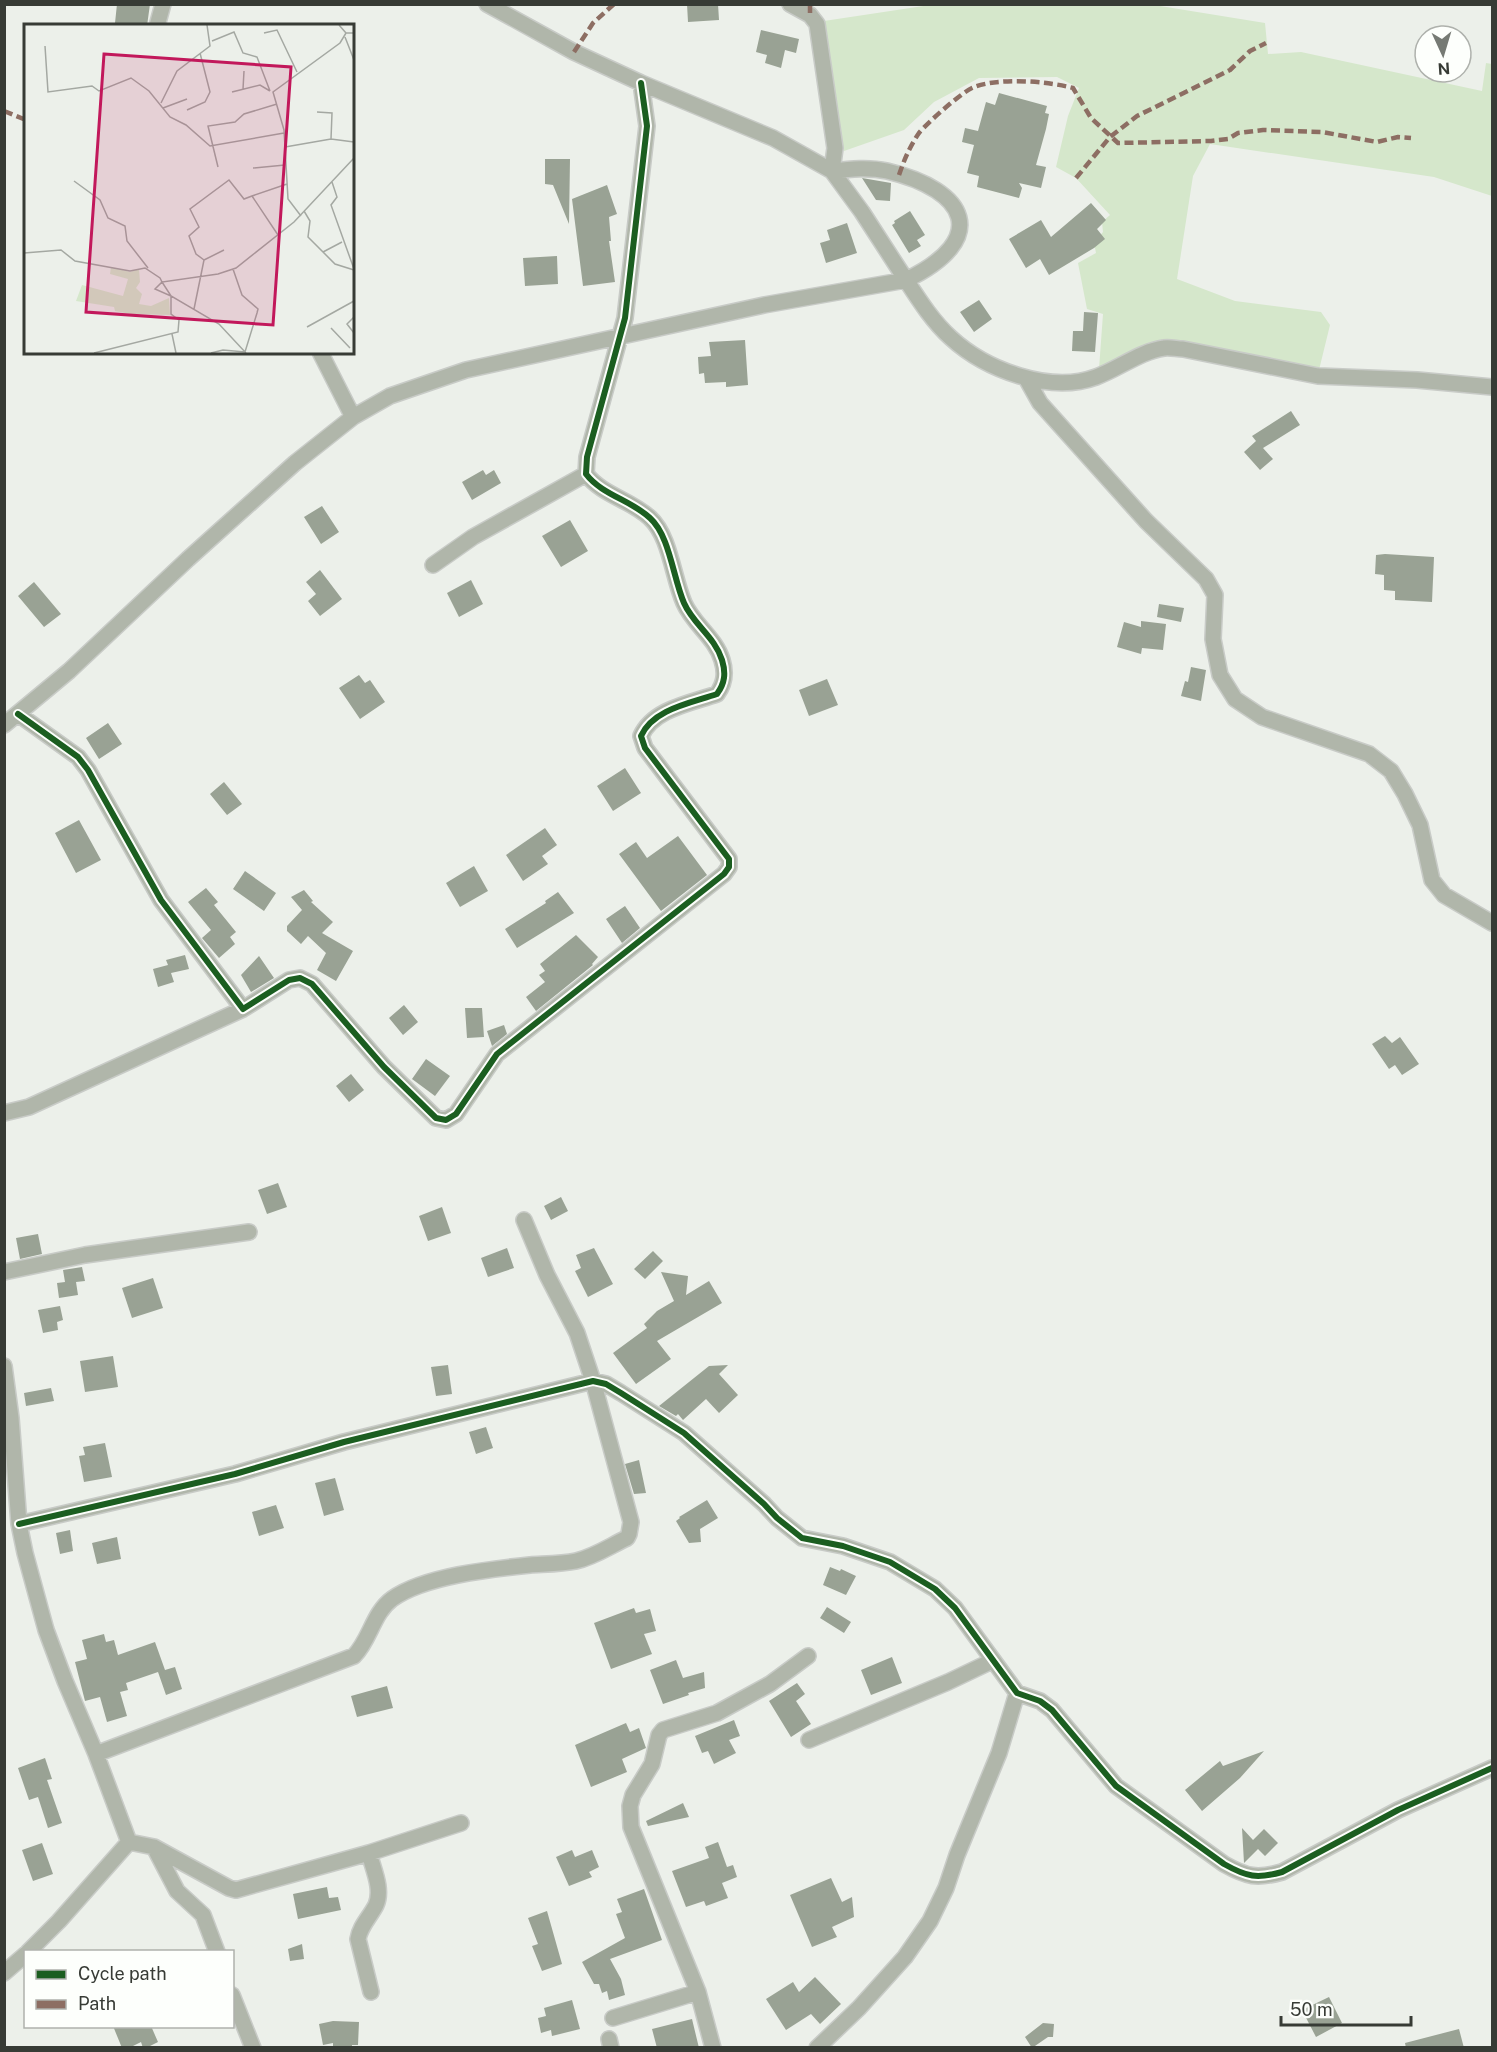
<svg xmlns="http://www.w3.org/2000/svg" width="1497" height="2052" viewBox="0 0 1497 2052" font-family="'Public Sans',sans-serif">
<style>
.green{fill:#d5e7cb}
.building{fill:#99a294}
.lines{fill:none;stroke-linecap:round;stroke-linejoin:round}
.minor-casing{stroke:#c8cbc7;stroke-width:18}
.minor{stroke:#b0b6aa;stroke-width:15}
.quiet{stroke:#8d6e63;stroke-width:4.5;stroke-dasharray:9 4.5;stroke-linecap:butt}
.cycleway-casing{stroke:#fdfffc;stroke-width:10}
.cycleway{stroke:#1b5e20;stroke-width:6}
.inset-road{fill:none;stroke:#a4a8a2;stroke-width:1.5}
.view{fill:#c2185b;fill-opacity:0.15;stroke:#c2185b;stroke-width:3}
.inset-edge{fill:none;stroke:#373b35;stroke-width:3}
</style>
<rect width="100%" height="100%" fill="#ecf0ea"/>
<path class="green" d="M930 5H1154L1265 23 1268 54 1301 52 1482 91 1486 63 1492 64V196L1434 177 1210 144 1193 176 1177 279 1235 301 1321 312 1330 325 1319 370 1168 340 1150 342 1124 358 1099 369 1103 314 1087 309 1078 263 1096 253 1094 243 1103 232 1102 222 1110 215 1076 178 1056 167 1068 116 1079 88 1057 77 979 78 934 102 904 130 844 151 832 86 824 21Z"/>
<path class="building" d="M117 4H150L147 26 115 23Z
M687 4H718L719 20 688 22Z
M761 30 799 39 796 53 785 50 781 68 765 63 767 55 756 52Z
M999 93 1047 106 1045 113 1049 114 1046 129 1036 165 1046 167 1041 188 1019 183 1022 188 1019 198 977 187 979 176 967 173 974 145 962 142 965 128 978 131 986 102 995 105Z
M545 159H570L569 224 553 185 545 184Z
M862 178 891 183 890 201 876 200Z
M607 185 617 214 609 217 611 241H609L615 282 583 286 572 199Z
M1091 203 1106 220 1097 229 1105 239 1094 248 1049 275 1040 259 1026 268 1009 239 1041 220 1051 237Z
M910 211 925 235 917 240 921 246 909 253 892 225 895 223 894 221Z
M847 223 857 253 826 263 820 243 830 240 827 230Z
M557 256 558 284 525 286 523 258Z
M979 300 992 319 974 332 960 312Z
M1084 312 1098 313 1095 352 1072 351 1073 331H1083Z
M745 340 748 385 726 387V382L705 383 704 373 699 374 698 357 711 356 709 342Z
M1291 411 1300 425 1263 448 1273 459 1260 470 1244 452 1256 441 1252 436Z
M483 470 486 475 494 470 501 483 472 500 462 482Z
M322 506 339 532 321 544 304 517Z
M570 520 588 551 561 567 542 536Z
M1385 554 1434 557 1432 602 1395 600V591L1384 590V575L1375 574 1376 555Z
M320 570 342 599 320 616 308 601 316 594 306 582Z
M471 580 483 604 459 617 447 593Z
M34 582 61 614 44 627 18 596Z
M1159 604 1184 608 1181 622 1157 617Z
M1141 621 1166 624 1163 650 1142 648 1141 654 1117 647 1124 622 1141 627Z
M1191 667 1206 670 1201 701 1181 696 1185 681 1188 682Z
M359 675 365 683 370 680 385 702 360 719 339 688Z
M827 679 838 705 809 716 799 690Z
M108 723 122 744 99 759 86 738Z
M625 768 641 793 613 811 597 786Z
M224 782 242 804 227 815 210 794Z
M79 820 101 860 76 873 55 833Z
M545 828 557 845 542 856 548 864 523 881 506 855Z
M678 836 707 875 661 911 619 854 636 842 647 858Z
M474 866 488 891 460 907 446 883Z
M245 871 276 893 264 911 233 889Z
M206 888 218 902 214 905 236 932 230 937 235 944 219 958 202 938 211 930 188 902Z
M304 890 313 901 311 902 333 922 322 933 353 951 336 981 317 970 326 953 308 936 301 944 287 931V926L302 910 291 897Z
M558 892 574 913 517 948 505 929 546 903 545 901Z
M625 906 640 928 622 943 606 919Z
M576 935 598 957 592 964 593 965 536 1011 526 997 545 982 539 975 545 971 540 964Z
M185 955 189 969 171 973 174 982 158 987 153 969 168 965 166 960Z
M259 956 274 978 251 992 241 975Z
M404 1005 418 1022 403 1035 389 1018Z
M465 1008H482L484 1037 467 1038Z
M504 1025 507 1034 492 1046 487 1031Z
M1385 1036 1392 1043 1400 1037 1419 1064 1402 1075 1395 1065 1389 1069 1372 1044Z
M426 1059 450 1076 435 1096 412 1079Z
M351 1074 364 1090 349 1102 336 1086Z
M278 1183 287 1207 267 1214 258 1190Z
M561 1197 568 1211 551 1220 544 1206Z
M442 1207 451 1233 428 1241 419 1216Z
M38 1234 42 1254 20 1259 16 1238Z
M507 1248 514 1268 488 1277 481 1258Z
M594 1248 613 1284 588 1297 575 1271 581 1268 576 1255Z
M653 1251 663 1261 645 1279 634 1269Z
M82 1267 85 1281 76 1282 78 1295 59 1298 57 1283 65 1282 63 1270Z
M661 1272 688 1276 686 1295 709 1281 722 1303 657 1341 671 1359 636 1384 613 1353 647 1328 644 1324 657 1311 674 1301Z
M153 1278 163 1308 132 1318 122 1288Z
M60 1306 63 1320 57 1322 58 1330 43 1333 38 1310Z
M113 1356 118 1387 85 1392 80 1361Z
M448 1365 452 1394 436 1396 431 1367Z
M728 1365 719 1374 738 1395 719 1413 706 1399 683 1420 678 1414 676 1416 659 1406 709 1366Z
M51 1388 54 1401 26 1406 24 1393Z
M486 1427 493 1448 476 1454 469 1432Z
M105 1443 112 1477 84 1482 79 1456 85 1455 83 1447Z
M639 1460 646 1493 634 1494 625 1464Z
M335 1478 344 1510 324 1516 315 1483Z
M707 1500 718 1518 700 1529 701 1542 689 1543 676 1521 680 1518 679 1517Z
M276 1505 284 1528 259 1536 252 1512Z
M70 1530 73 1551 60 1554 56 1533Z
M117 1537 121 1559 97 1564 92 1543Z
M830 1567 840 1571 841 1569 856 1576 846 1595 823 1585Z
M827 1607 851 1622 844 1633 820 1618Z
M634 1608 636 1613 650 1609 656 1631 644 1634 652 1654 611 1669 594 1623Z
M104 1634 106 1642 114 1640 118 1655 155 1642 165 1670 175 1667 182 1689 166 1695 158 1672 126 1683 128 1690 120 1692 127 1716 107 1722 100 1697 85 1701 75 1662 87 1659 82 1640Z
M892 1657 902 1683 871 1695 861 1670Z
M676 1660 683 1678 704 1672 705 1688 688 1693 689 1695 663 1704 650 1670Z
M797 1683 805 1694 796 1701 811 1724 791 1737 769 1701Z
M387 1686 393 1708 357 1717 351 1696Z
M734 1720 740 1736 729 1740 736 1753 714 1764 708 1751 702 1753 695 1736Z
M626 1723 630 1732 639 1728 646 1748 622 1759 627 1772 591 1787 575 1745Z
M1264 1751 1240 1778 1202 1811 1185 1790 1220 1761 1223 1766Z
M45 1758 52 1779 47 1780 62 1823 48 1828 38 1797 29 1800 18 1768Z
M683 1803 689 1817 648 1826 646 1821Z
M1242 1828 1253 1840 1264 1829 1278 1843 1265 1856 1258 1849 1244 1863Z
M718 1842 727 1867 733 1865 737 1877 722 1883 728 1898 706 1906 704 1901 686 1907 672 1871 709 1858 705 1847Z
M42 1843 53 1874 33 1881 22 1850Z
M572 1850 575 1857 592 1850 599 1867 589 1872 592 1877 569 1886 556 1857Z
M831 1878 842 1902 852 1897 854 1917 832 1927 837 1937 812 1947 790 1895Z
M327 1887 329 1898 338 1897 341 1910 298 1919 293 1894Z
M644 1889 662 1940 610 1959 621 1979 625 1995 609 2000 607 1991 602 1993 599 1984H594L582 1962 625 1938 616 1914 622 1912 617 1899Z
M547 1911 562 1964 542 1971 532 1946 538 1944 528 1918Z
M302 1944 304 1959 290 1961 288 1949Z
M815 1977 841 2004 820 2024 811 2014 786 2030 766 1999 793 1982 799 1992Z
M1329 1997 1342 2023 1316 2037 1302 2010Z
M572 2000 580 2029 552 2036 551 2030 541 2033 538 2018 546 2016 544 2008Z
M692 2019 699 2048H657L652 2029Z
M333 2021 359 2022 358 2045H352V2048H333V2043L323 2045 319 2024Z
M1043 2023 1054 2024 1053 2037H1048L1032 2048 1025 2037Z
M113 2026H151L158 2042 146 2048H143L141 2042 129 2048H122Z
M1459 2029 1464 2048H1406L1405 2043Z"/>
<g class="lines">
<defs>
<path id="minor" d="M790 4 810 15 817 24 835 148 832 171C850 169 869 167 887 171 968 190 991 239 906 280 919 300 933 322 951 338 986 370 1050 394 1096 377 1118 369 1141 351 1164 348 1170 347 1177 349 1183 349L1318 376 1417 380 1492 387
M157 26 163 4
M320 352 353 417
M1026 378 1040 403 1146 521 1206 579 1215 595 1213 639 1220 675 1235 699 1262 717 1369 754 1391 771 1405 794 1420 825 1432 880 1444 895 1492 923
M433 565 473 537 586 474
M18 714 78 757 88 770 161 900 243 1009 289 980 300 978 312 984 384 1067 436 1118 446 1120 456 1114 497 1054 724 874 729 867V859L645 748 641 736C653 709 691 703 717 694 725 683 726 673 722 660 715 637 693 624 684 603 673 578 670 536 650 518 631 500 602 495 586 474L587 457 625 318 647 126 641 83
M4 725 69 671 188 559 295 463 353 417 390 396 466 370 764 305 906 280 862 212 832 171 773 138 641 83 574 52 487 4
M4 1113 29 1107 243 1009
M4 1272 85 1255 249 1232
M4 1366 11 1418 19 1524 25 1553 46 1630 65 1681 96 1754 129 1842 59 1921 28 1952
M19 1524 235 1474 344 1442 593 1381 606 1384 621 1393 684 1433 764 1504 777 1518 802 1538 843 1546 890 1562 935 1589 955 1608 1017 1693 1040 1701 1052 1710 1116 1786 1224 1864C1247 1877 1257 1879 1282 1872L1398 1810 1492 1768
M809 1740 948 1682 992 1661
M96 1754 354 1656C370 1640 373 1613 392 1599 424 1576 491 1569 530 1565 545 1564 562 1564 576 1561 594 1557 610 1546 627 1538L629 1534 631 1522 593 1381 577 1333 547 1275 524 1220
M129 1842 154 1847 229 1888 236 1890 369 1853 461 1823
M154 1847 177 1891 203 1915 217 1952
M369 1853C373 1869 383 1889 376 1905 370 1917 360 1926 358 1939L371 1992
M4 1973 26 1954
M232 1995 253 2048
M613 2018 698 1992
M609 2039 611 2048
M713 2048 698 1992 631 1827 630 1806 633 1795 652 1764 659 1735 663 1730 717 1713 770 1684 808 1656
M817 2048 859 2008 905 1957 930 1921 946 1888 957 1855 999 1753 1017 1693"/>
</defs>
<use href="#minor" class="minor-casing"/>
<use href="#minor" class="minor"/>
<path class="quiet" d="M810 4V15
M574 52 593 23 614 4
M4 111 26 120
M899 175C904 160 910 146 919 133 927 123 961 93 972 88 997 77 1047 81 1073 88L1091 118 1118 143 1211 141 1228 139 1238 133 1263 130 1322 132 1377 142 1398 137 1411 138
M1076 178 1110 137 1137 116 1230 70 1250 51 1266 43"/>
<defs>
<path id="cycleway" d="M18 714 78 757 88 770 161 900 243 1009 289 980 300 978 312 984 384 1067 436 1118 446 1120 456 1114 497 1054 724 874 729 867V859L645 748 641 736C653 709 691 703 717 694 725 683 726 673 722 660 715 637 693 624 684 603 673 578 670 536 650 518 631 500 602 495 586 474L587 457 625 318 647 126 641 83
M19 1524 235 1474 344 1442 593 1381 606 1384 621 1393 684 1433 764 1504 777 1518 802 1538 843 1546 890 1562 935 1589 955 1608 1017 1693 1040 1701 1052 1710 1116 1786 1224 1864C1247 1877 1257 1879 1282 1872L1398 1810 1492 1768"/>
</defs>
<use href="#cycleway" class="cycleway-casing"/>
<use href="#cycleway" class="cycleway"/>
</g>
<g transform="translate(24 24)">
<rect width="330" height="330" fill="#ecf0ea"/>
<path d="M87 243 106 248 115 245 116 258 112 264 118 270 115 280 127 282 145 274 146 291 106 290 91 287 90 283 52 277 58 261 99 272 104 255 86 250Z" fill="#d5e7cb"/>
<path class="inset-road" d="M315 1 322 9H330M240 9 253 6 273 48M321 13 330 36M188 17 210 8 219 29 233 33 246 67M21 22 24 68 68 62 75 67 107 54 125 67 146 93 162 101 186 122 260 109M219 65 220 47M208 68 236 61 246 67M137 79 153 47 186 22 183 1M139 84 163 75M163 86 181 78 186 68 176 29M293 88 308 89 307 115M261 123 307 115 330 118M194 143 184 102 211 98 220 90 253 80M229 144 261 141M50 157 76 176 84 194 101 202 103 217 124 244M308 158 313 173 307 181 330 245M228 172 263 160M280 187 286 197 284 213 311 240 330 246M277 192 264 175 260 106 249 68 316 19 322 9M299 228 318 218M0 229 37 226 51 237 106 247 121 244 136 254 138 258 131 265 147 272V290L155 296 154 308 70 329M180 236 200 226M170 285 180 236 172 230 165 212 175 203 166 185 205 156 220 175 228 172 254 211M330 293 323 300 330 309M283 303 330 277M307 304 326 324M148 310 152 329M187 329 199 326 221 328 233 289 234 285 218 271 209 245M222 329 195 300 147 272 138 258 194 250 212 244 270 198 330 134"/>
<path class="view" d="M80 30 267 43 249 301 62 288Z"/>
<rect width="330" height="330" class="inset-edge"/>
</g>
<rect width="1497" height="2052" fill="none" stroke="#373b35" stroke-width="12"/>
<rect x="24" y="1950" width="210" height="78" fill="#fdfffc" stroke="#aeb1ac" stroke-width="1.5"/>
<rect x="36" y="1970" width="30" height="9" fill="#1b5e20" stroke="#aeb1ac" stroke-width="1.5"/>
<text x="78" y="1980" font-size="18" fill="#373b35">Cycle path</text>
<rect x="36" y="2000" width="30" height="9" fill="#8d6e63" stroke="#aeb1ac" stroke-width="1.5"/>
<text x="78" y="2010" font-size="18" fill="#373b35">Path</text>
<g transform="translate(1443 54) rotate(176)"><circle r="28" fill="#fdfffc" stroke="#aeb1ac" stroke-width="1.5"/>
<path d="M0-4.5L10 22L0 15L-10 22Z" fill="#767a74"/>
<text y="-9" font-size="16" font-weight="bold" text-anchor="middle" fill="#373b35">N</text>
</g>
<path d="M1281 2016v9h130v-9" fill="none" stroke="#373b35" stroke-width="3"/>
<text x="1290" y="2016" font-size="18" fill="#373b35" stroke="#fdfffc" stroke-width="4.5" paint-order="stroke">50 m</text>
</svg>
